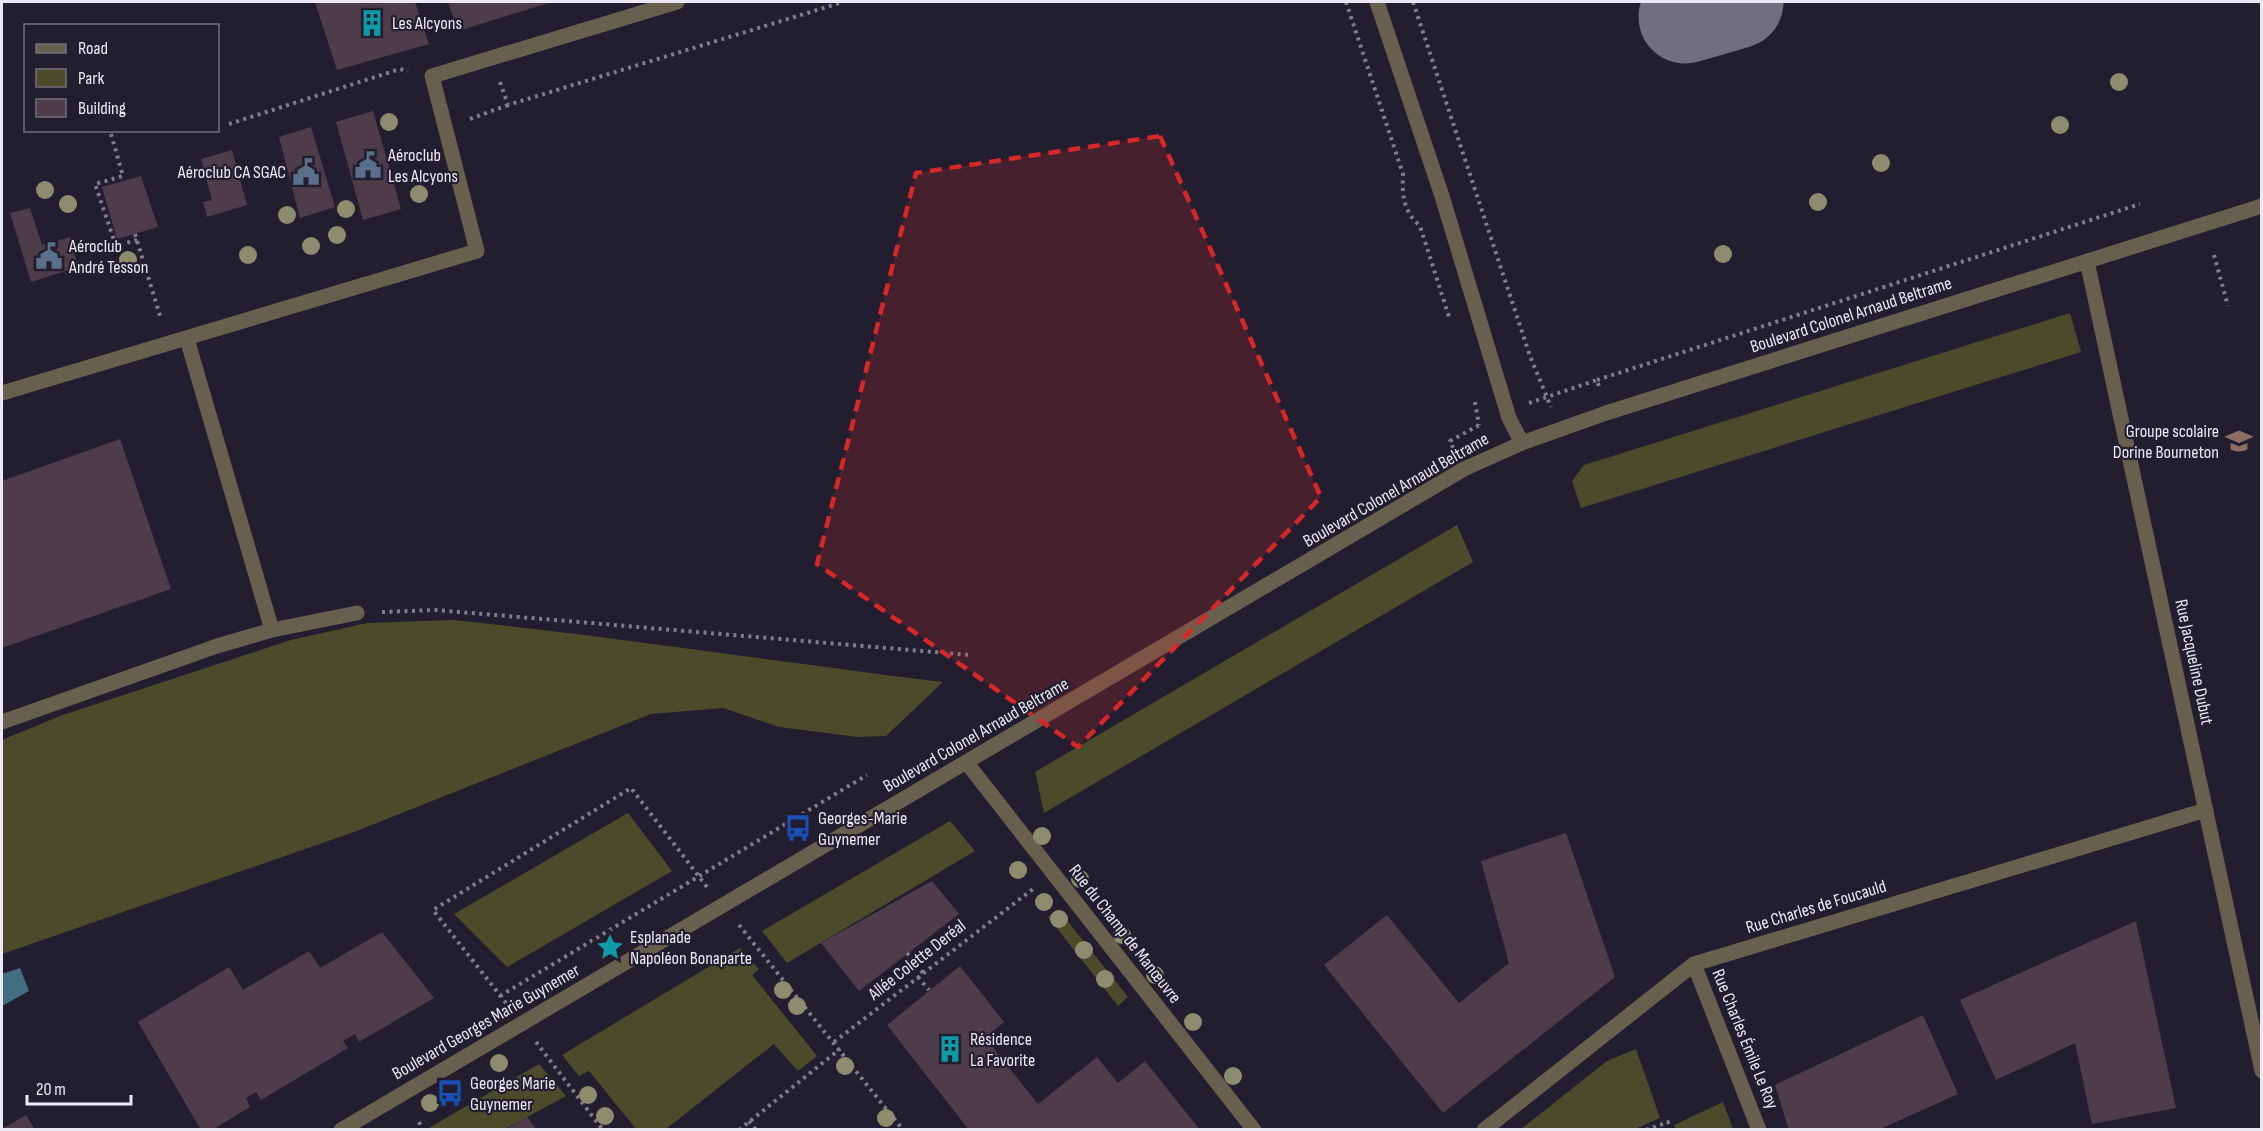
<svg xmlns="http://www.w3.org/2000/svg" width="2263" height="1131" viewBox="0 0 2263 1131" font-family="'Sofia Sans Condensed',sans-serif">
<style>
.green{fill:#494b2b}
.water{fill:#426e84}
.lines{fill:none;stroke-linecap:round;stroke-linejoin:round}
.taxiway{stroke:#736e7e;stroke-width:93}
.building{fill:#4f3c4a}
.path{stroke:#817d8c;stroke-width:4;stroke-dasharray:3 4.5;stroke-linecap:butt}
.minor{stroke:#685f4f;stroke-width:15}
.tree{fill:#8c8d6e}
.marked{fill:#d62828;fill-opacity:0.2;stroke:#d62828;stroke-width:4.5;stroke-dasharray:12 8;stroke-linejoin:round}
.labels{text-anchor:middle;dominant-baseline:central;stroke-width:4.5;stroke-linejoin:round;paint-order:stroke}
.poi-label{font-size:18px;fill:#ebe7f4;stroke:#231e2f;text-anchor:start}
.street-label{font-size:18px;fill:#ebe7f4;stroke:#231e2f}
</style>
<rect width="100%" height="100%" fill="#231e2f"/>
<path class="green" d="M2070 313 2081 352 1581 508 1572 481 1584 465Z
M1457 525 1473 562 1044 813 1035 772Z
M453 620C617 637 779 662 943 682L886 736 857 737 779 727 723 708 651 714 354 832 2 954V740L60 716 291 640 367 623Z
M628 813 672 871 507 967 454 914Z
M950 821 975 851 787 963 762 931Z
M1058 909 1128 997 1118 1006 1048 917Z
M740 948 759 969 752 975 817 1056 798 1071 774 1044 666 1129H636L589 1071 579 1076 562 1055Z
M1636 1049 1660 1118 1635 1129H1521L1607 1061Z
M539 1064 566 1096 505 1129H427Z
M1723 1102 1733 1129H1676L1674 1125Z"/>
<path class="water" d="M20 968 29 991 2 1006V974Z"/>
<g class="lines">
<path class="taxiway" d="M1685 17 1737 2"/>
</g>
<path class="building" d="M315 2H415L429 44 337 70Z
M448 2H552L458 31Z
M373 111 401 209 363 220 336 122Z
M311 127 335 207 300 218 279 137Z
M232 150 247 205 207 217 203 202 212 200 201 159Z
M141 176 158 227 117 239 102 187Z
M30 208 42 245 70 237 78 267 31 282 10 213Z
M120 439 171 589 2 648V481Z
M1566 833 1615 977 1443 1113 1324 965 1387 915 1459 1003 1509 963 1481 861Z
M932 881 959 914 859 991 821 943Z
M2136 921 2176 1108 2092 1124 2075 1043 1996 1080 1960 1000Z
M382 932 434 998 359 1042 355 1034 343 1041 348 1048 261 1100 256 1092 246 1098 250 1107 212 1130H201L138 1022 229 967 243 990 309 951 320 968Z
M960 966 1004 1022 985 1038 1038 1104 1097 1057 1118 1083 1145 1061 1200 1130H969L887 1025Z
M1923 1015 1958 1094 1878 1130H1789L1775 1085Z
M26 1115 35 1130H2V1129Z
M527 1117 537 1130H505Z"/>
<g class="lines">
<path class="path" d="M1346 2 1403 174C1402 195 1403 211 1420 226L1450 320
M1413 2 1530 356 1551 407
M500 82 508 105 843 2
M470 119 508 105
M229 124 400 69 408 71
M111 134 123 176 95 184 116 246 137 240
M135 234 161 319
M2214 255 2228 306
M1597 380 2140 204
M1475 402 1479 425
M1529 403 1597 380 1600 390
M1453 448 1450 441 1481 424
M382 612 436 610 970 655
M739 925 903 1130
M907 953 923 973
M918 977 929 990
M500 996 867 775
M506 1003 433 910 631 788 707 887
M536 1042 603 1130
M834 1042 1033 889
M749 1121 756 1130
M419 1122 423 1130
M739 1130 840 1049
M1646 1130 1668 1122 1670 1130"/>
<path class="minor" d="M1377 2 1442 196 1509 418 1522 443
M2087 261 2262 1071
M187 339 272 630
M2 393 477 251 432 76 677 2
M2 722 217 646 272 630 357 613
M966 762 1254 1130
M1694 964 1759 1130
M341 1130 1464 469 1522 443 1606 413 2262 206
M1484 1130 1694 964 2206 810"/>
</g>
<g class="tree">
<circle cx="2119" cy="82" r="9"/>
<circle cx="389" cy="122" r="9"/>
<circle cx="2060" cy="125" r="9"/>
<circle cx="1881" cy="163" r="9"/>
<circle cx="45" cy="190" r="9"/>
<circle cx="419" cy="194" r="9"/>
<circle cx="1818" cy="202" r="9"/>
<circle cx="68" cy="204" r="9"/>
<circle cx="346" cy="209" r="9"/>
<circle cx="287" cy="215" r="9"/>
<circle cx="337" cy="235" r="9"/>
<circle cx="311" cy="246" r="9"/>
<circle cx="1723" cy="254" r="9"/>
<circle cx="248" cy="255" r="9"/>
<circle cx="128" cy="260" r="9"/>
<circle cx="1042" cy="836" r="9"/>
<circle cx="1018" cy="870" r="9"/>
<circle cx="1080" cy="879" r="9"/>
<circle cx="1044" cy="902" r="9"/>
<circle cx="1059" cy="919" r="9"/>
<circle cx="1122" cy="935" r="9"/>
<circle cx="1084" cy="950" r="9"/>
<circle cx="1155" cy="975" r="9"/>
<circle cx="1105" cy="979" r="9"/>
<circle cx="783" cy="990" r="9"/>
<circle cx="797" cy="1006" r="9"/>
<circle cx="1193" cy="1022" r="9"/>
<circle cx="499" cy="1063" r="9"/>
<circle cx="845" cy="1066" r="9"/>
<circle cx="1233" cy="1076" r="9"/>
<circle cx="588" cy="1095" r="9"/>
<circle cx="430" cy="1103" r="9"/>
<circle cx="605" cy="1116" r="9"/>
<circle cx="886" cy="1118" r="9"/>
</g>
<path class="marked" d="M1160 136 1321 497 1078 747 817 564 916 173Z"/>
<defs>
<symbol id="building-bare" viewBox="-9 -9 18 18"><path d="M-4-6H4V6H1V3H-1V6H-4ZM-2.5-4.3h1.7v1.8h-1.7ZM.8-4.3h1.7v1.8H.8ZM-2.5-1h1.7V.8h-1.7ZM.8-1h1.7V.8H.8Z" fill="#0f9aa8" stroke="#231e2f" stroke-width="2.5" paint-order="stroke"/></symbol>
<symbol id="civic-bare" viewBox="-9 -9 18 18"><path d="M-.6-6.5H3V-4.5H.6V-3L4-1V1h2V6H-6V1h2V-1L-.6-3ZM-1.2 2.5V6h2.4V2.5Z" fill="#5c6f8a" stroke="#231e2f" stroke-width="2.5" paint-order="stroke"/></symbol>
<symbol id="school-bare" viewBox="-9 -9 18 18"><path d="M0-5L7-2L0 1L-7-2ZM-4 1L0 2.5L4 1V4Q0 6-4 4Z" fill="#8d6e63" stroke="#231e2f" stroke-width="2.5" paint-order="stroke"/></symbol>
<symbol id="bus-bare" viewBox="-9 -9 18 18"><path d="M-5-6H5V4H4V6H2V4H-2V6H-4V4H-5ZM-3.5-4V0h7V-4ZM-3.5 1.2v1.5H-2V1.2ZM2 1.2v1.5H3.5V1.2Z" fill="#1a4fb4" stroke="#231e2f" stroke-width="2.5" paint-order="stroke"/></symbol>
<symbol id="sight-bare" viewBox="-9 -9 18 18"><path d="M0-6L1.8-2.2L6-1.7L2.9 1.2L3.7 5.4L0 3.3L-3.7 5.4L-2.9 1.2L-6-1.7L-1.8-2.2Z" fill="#0f9aa8" stroke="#231e2f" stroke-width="2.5" paint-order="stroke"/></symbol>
</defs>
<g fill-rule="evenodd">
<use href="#building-bare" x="353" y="4" width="38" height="38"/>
<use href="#civic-bare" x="349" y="146" width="38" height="38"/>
<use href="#civic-bare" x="287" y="153" width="38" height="38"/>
<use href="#civic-bare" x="30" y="237" width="38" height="38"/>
<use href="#school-bare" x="2220" y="422" width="38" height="38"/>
<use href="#bus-bare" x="779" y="809" width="38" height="38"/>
<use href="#sight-bare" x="591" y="928" width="38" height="38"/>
<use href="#building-bare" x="931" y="1030" width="38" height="38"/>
<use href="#bus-bare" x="431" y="1074" width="38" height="38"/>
</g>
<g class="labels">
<g class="poi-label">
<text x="392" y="23">Les Alcyons</text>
<text x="388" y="155">Aéroclub<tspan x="388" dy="21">Les Alcyons</tspan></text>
<text x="286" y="172" text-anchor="end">Aéroclub CA SGAC</text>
<text x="69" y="246">Aéroclub<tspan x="69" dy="21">André Tesson</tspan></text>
<text x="2219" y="431" text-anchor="end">Groupe scolaire<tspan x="2219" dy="21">Dorine Bourneton</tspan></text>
<text x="818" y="818">Georges-Marie<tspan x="818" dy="21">Guynemer</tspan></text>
<text x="630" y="937">Esplanade<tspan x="630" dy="21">Napoléon Bonaparte</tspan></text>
<text x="970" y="1039">Résidence<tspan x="970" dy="21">La Favorite</tspan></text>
<text x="470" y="1083">Georges Marie<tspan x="470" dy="21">Guynemer</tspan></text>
</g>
<g class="street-label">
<text transform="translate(1851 315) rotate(-18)">Boulevard Colonel Arnaud Beltrame</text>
<text transform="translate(1396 490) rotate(-30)">Boulevard Colonel Arnaud Beltrame</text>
<text transform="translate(2194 662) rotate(78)">Rue Jacqueline Dubut</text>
<text transform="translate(976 735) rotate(-30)">Boulevard Colonel Arnaud Beltrame</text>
<text transform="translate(1816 907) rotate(-17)">Rue Charles de Foucauld</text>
<text transform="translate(1125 934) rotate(52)">Rue du Champ de Manœuvre</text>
<text transform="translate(917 960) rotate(-38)">Allée Colette Deréal</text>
<text transform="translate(486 1022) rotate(-30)">Boulevard Georges Marie Guynemer</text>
<text transform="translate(1745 1039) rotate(68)">Rue Charles Émile Le Roy</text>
</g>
</g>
<rect width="2263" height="1131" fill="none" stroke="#ebe7f4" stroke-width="6"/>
<rect x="24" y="24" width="195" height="108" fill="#231e2f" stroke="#736e7e" stroke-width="1.5"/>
<rect x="36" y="44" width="30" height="9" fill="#685f4f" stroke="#736e7e" stroke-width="1.5"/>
<text x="78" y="54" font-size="18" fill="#ebe7f4">Road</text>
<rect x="36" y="69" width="30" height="18" fill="#494b2b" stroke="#736e7e" stroke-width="1.5"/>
<text x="78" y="84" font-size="18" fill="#ebe7f4">Park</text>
<rect x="36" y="99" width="30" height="18" fill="#4f3c4a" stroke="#736e7e" stroke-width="1.5"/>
<text x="78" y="114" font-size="18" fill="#ebe7f4">Building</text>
<path d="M27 1095v9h104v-9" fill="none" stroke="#ebe7f4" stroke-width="3"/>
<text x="36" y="1095" font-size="18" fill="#ebe7f4" stroke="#231e2f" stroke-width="4.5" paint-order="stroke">20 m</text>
</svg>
